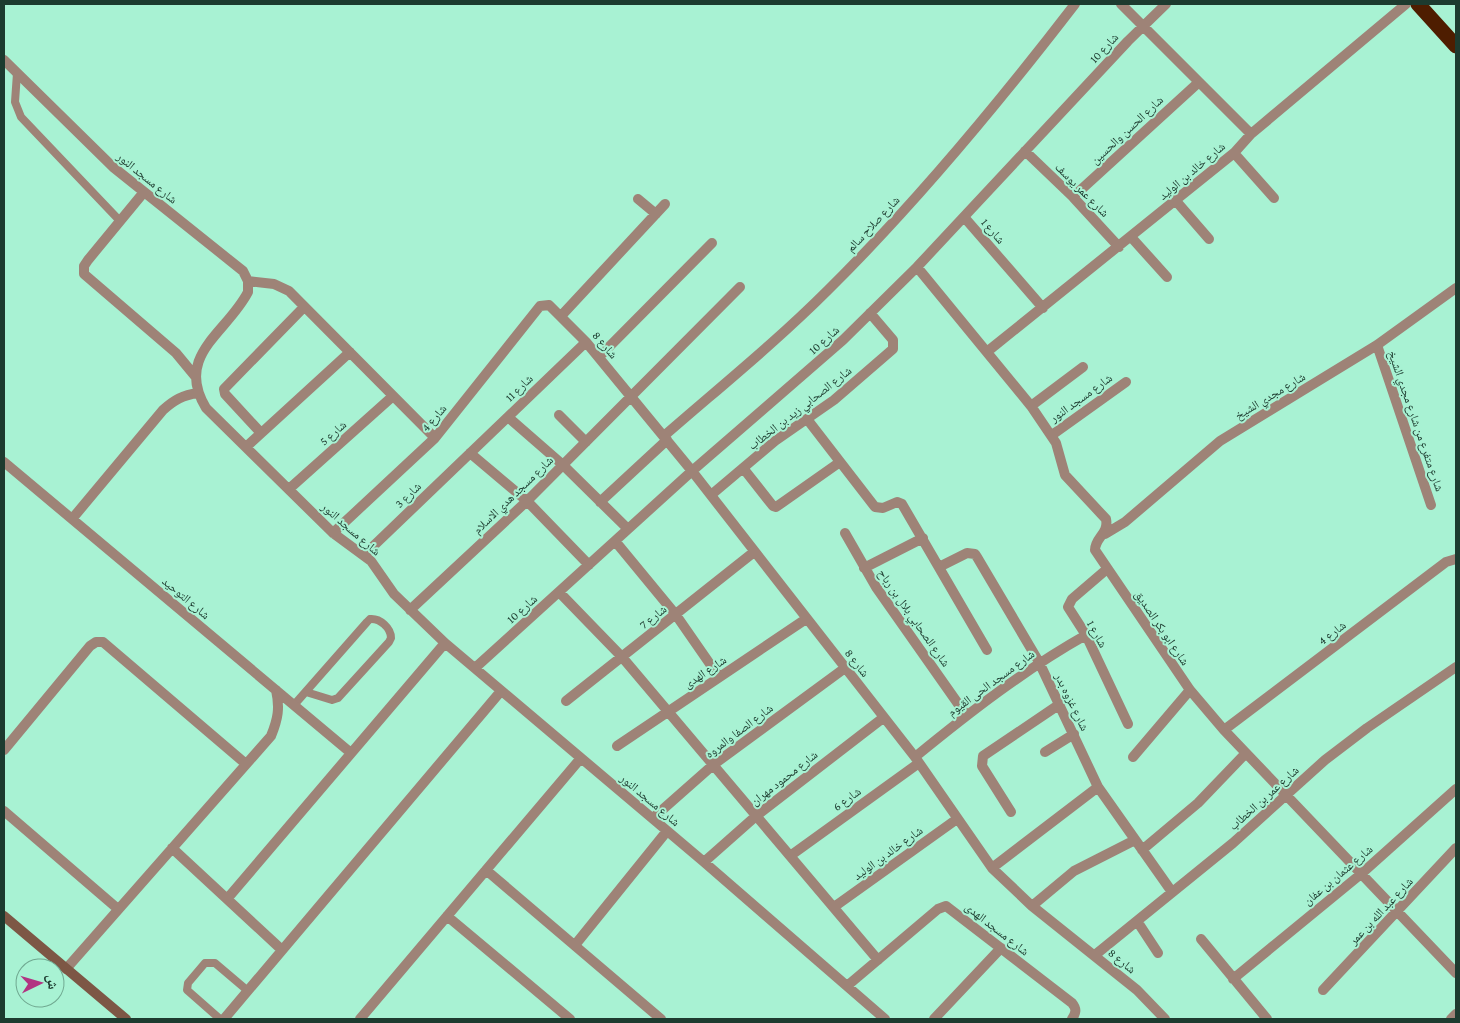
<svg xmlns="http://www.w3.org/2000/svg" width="1460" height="1023" viewBox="0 0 1460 1023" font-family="'Crimson Pro','Noto Naskh Arabic',serif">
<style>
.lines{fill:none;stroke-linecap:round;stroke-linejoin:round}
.lane{stroke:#9e8377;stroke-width:8}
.street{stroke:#9e8377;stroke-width:10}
.secondary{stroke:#7d5745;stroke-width:10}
.highway{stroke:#4e1d00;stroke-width:15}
.labels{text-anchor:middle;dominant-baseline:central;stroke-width:4;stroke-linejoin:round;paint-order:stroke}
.street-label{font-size:12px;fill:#1d3b2f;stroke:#a8f2d3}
</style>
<rect width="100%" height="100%" fill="#a8f2d3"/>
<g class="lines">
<path class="lane" d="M17 73 15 102 21 117 120 221
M294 705 367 622 370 619C380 618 391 628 391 638L389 642 338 698 332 700 306 692
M220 1019 187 990 188 983 205 963H215L248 991"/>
<path class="street" d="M1121 4 1251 134
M4 60 113 167 243 271 248 281V292C227 333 174 355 206 408L333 533 371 561 394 594 445 643 704 862 885 1019
M1025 151 1073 197 1119 247
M1234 153 1274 198
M144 192 88 260 84 266V274L176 353 195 376
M1073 197 1199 82
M638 199 656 214
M1176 201 1209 239
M964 217 1043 308
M1131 237 1167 277
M917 267 1031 406 1056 443 1065 475 1106 519C1109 534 1095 537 1095 550L1190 690 1224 730 1456 973
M248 281 274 284 289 291 435 438
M561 316 665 204
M1377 345 1431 505
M988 351 1234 153 1251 134 1406 4
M599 357 712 243
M1031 406 1083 367
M559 415 586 442
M508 417 563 465 628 529
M807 419 875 507 883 508 897 502 902 504 987 650
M261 433 225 394 224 389 304 307
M1052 435 1126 382
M664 436C719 388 776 342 828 290 918 201 998 104 1075 4
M246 447 350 352
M470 453 527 501 589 565
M4 462 351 753
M743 468 773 506 776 507 840 462
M289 489 393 396
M711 495 775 441 834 400 893 349V340L870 313
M600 502 667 440
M72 519 163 410C174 400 183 395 198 393
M333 533 435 438 540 306 549 305 586 342 692 471 915 757 992 868 1032 906 1137 990 1165 1019
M845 533 876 587 966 715
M1105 534 1125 522 1220 441 1377 345 1456 288
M615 541 676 615 719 677
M364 555 586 342
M939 567 967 553 975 554 977 557 1039 662 1098 787 1172 892
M864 568 923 538
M1107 569 1072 599 1068 607 1086 635 1128 724
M559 592 622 657 878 960
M410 610 527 501 740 287
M475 668 692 471 843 340 917 267 1128 41 1166 4
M566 701 754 552
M1224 730 1446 562 1456 559
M617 746 806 619
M4 750 90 646 96 642H103L246 764
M1045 752 1074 734
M915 757C970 712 1024 670 1086 635
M1133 757 1190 690
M4 811 118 909
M1011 812 982 766 983 756 1060 704
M653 818 713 765 845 668
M172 848 282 950
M1142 850 1198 803 1246 753
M790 856 919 763
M704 862 756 816 883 718
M992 868 1098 787
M486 870 661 1019
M227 899 445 643
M1032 906 1074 871 1135 840
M834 907 957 819
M447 916 570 1019
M1137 921 1158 953
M1201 939 1267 1019
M575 945 667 831
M1095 955 1233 843 1325 760 1367 728 1456 667
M66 969 271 736C278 719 280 708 276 690
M1233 979 1361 874 1456 789
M847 986 938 909 946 906 1072 1003C1077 1009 1076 1013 1072 1019
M1323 990 1456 848
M224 1019 501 691
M360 1019 581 758
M934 1019 1001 948
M1451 1019 1456 1014"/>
<path class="secondary" d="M4 916 126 1019"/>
<path class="highway" d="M1418 4 1456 46"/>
</g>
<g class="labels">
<g class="street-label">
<text transform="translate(1104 48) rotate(-47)">شارع 10</text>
<text transform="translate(1127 130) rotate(-43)">شارع الحسن والحسين</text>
<text transform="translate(1192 171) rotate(-40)">شارع خالد بن الوليد</text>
<text transform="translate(147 178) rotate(39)">شارع مسجد النور</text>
<text transform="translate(1082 190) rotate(45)">شارع عمر يوسف</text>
<text transform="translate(873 224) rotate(-47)">شارع صلاح سالم</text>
<text transform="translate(993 231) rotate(49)">شارع 1</text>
<text transform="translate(824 340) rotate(-42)">شارع 10</text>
<text transform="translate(605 345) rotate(50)">شارع 8</text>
<text transform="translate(519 388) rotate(-44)">شارع 11</text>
<text transform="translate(1270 396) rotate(-31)">شارع مجدي الشيخ</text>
<text transform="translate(1081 398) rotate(-36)">شارع مسجد النور</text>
<text transform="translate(800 408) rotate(-38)">شارع الصحابي زيد بن الخطاب</text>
<text transform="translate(434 418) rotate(-49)">شارع 4</text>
<text transform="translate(1416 421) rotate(71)">شارع متفرع من شارع مجدي الشيخ</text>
<text transform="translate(333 433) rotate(-41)">شارع 5</text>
<text transform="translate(408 495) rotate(-44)">شارع 3</text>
<text transform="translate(513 495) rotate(-44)">شارع مسجد هدي الاسلام</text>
<text transform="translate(351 529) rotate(41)">شارع مسجد النور</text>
<text transform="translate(186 598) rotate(40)">شارع التوحيد</text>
<text transform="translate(522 609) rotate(-42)">شارع 10</text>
<text transform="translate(653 617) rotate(-38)">شارع 7</text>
<text transform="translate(914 618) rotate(55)">شارع الصحابي بلال بن رباح</text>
<text transform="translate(1162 628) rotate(56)">شارع ابو بكر الصديق</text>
<text transform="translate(1332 633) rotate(-37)">شارع 4</text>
<text transform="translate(1097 634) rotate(61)">شارع 1</text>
<text transform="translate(857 663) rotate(52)">شارع 8</text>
<text transform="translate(705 672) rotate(-34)">شارع الهدى</text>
<text transform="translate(991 683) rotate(-36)">شارع مسجد الحى القيوم</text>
<text transform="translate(1072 702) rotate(64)">شارع غزوه بدر</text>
<text transform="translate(739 731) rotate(-37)">شارع الصفا والمروه</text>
<text transform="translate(784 778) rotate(-38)">شارع محمود مهران</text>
<text transform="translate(1264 798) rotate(-42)">شارع عمر بن الخطاب</text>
<text transform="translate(847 799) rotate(-36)">شارع 6</text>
<text transform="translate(650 800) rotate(40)">شارع مسجد النور</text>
<text transform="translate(888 853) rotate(-36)">شارع خالد بن الوليد</text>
<text transform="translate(1338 875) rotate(-40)">شارع عثمان بن عفان</text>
<text transform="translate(1381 911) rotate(-47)">شارع عبد الله بن عمر</text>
<text transform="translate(997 929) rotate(38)">شارع مسجد الهدى</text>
<text transform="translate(1122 961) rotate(40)">شارع 8</text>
</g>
</g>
<rect width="1460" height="1023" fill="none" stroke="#1d3b2f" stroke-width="10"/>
<g transform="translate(40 983) rotate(85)"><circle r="24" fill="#a8f2d3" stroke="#70a991"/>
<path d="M0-4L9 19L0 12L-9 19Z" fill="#b23482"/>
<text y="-8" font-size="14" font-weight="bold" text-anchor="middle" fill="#1d3b2f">ش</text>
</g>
</svg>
